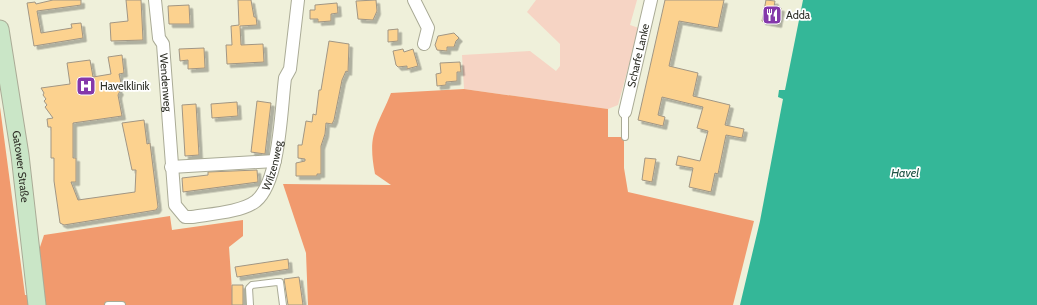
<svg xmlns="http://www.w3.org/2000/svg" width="1037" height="305" viewBox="0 0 1037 305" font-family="Cabin,sans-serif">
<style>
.green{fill:#f6d4c4}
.forest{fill:#f19a6e}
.water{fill:#34b798}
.building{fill:#fcd28f;stroke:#a19684;filter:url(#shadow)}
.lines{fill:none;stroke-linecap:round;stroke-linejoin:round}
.lane-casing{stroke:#aaab96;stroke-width:8}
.street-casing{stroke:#aaab96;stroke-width:14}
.secondary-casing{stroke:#aaab96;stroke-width:19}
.lane{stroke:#fff;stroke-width:6}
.street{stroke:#fff;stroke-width:12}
.secondary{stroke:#cae6c7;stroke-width:17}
.labels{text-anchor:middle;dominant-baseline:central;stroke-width:3.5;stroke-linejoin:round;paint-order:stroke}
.poi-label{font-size:11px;fill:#2e2f27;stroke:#fff;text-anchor:start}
.street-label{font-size:11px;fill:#2e2f27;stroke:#fff}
.water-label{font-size:12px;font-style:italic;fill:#1f5345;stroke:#fff}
</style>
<defs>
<filter id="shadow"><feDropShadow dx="3.5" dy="3.5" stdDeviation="0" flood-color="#0004"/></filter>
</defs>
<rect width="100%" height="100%" fill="#eff0da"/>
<path class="green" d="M536 0H637L630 25 639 28 618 105 608 109 464 89 462 55 530 51 556 71 560 66V44L527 12Z"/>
<path class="forest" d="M464 89 608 109V137H624V168L628 192 754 221 733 305H308L306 253 283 184 391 185 375 174C367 133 377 128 391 93Z
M0 107 25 295H29L31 305H0Z
M170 216 172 230 243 220V236L229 247 233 305H46L39 250 44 235Z"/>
<path class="water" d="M803 0H1037V305H740L760 221 783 99 778 97 779 90H785Z"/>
<path class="building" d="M53 0H81V5L37 11 41 33 72 28 71 24 81 23 83 38 34 46 27 3 35 2 36 4Z
M126 0H141L143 40 111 41 110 23 128 21Z
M238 0H251L254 17H256L257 25 240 26 241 45 263 44 264 62 227 64 226 45H232L231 26 239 25Z
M376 0 377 11 373 20 358 19 356 1Z
M665 0H724L718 28 679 21 669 66 698 73 693 96 730 105 725 125 744 129 742 138 726 135 718 174 715 173 711 192 689 187 693 168 676 165 678 156 700 161 708 131 697 128 703 107 662 97 658 115 665 117 663 126 638 120Z
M766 0 775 1 774 7 781 8 778 24 762 21Z
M337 3 338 13 331 14V21L318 22V19H310V10H315V5Z
M189 5 190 24H169L168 6Z
M398 29V41L388 42V30Z
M454 33 459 38 456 41 454 47H447V51L437 50 435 45 438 36Z
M329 41 349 44 348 72 346 71 342 80 334 120 332 124 326 123 325 134 321 146V174H317V176H296V163L305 161V159L298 158V145H302L306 121 312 122 313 114 316 115 319 90H321Z
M204 48 205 68 188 69V60L180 61 179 49Z
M403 49 404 52 413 49 418 66 407 69V66L398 67 396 65 393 51Z
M122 55 124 73 119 74 121 83 118 89 120 91 118 95 122 116 73 123V158H76V182H71L78 200 135 192 136 170H132L122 123 144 120 147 144 150 143 158 207 156 210 64 225 60 223 54 181V158H51V127H48L47 119 53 118 45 107 47 105 44 101 46 99 43 95 44 93 41 88 70 84 67 63 90 60 93 77 111 74 108 57Z
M460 62 461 72H457V81L446 82V85L437 86 436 74 441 73 440 63Z
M257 101 271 103 265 154 251 152Z
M237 102 238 116 212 118 211 104Z
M196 104 199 155 185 156 182 105Z
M645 158 656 159 652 182 642 180Z
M257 170 258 182 183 192 182 178 208 175V172Z
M288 259 289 269 237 277 235 267Z
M299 277 303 305H288L284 279Z
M232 285H243V305H232Z"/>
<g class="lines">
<defs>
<path id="lane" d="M625 137V112
M108 305H122
M250 305 249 288 252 285 277 282H280L283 305"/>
<g id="street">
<path id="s1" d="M155 0 159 38 163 44 175 205 185 217H192C210 214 242 212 256 201 280 181 281 109 285 78L290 69 298 0"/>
<path d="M414 0 428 28 424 44"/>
<path id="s2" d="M625 112 651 0"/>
<path d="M171 167 275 161"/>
</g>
<g id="secondary">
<path id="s3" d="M0 29 20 155 37 305"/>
</g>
</defs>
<use href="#lane" class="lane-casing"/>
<use href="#street" class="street-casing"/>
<use href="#secondary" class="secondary-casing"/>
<use href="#lane" class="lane"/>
<use href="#street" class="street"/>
<use href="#secondary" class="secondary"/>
</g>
<defs>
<symbol id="restaurant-square" viewBox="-11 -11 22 22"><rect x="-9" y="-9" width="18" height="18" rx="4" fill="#8438aa" stroke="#fff"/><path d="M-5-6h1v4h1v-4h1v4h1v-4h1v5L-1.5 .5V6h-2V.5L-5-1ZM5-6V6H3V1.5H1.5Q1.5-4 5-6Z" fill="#fff"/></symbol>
<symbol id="hospital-square" viewBox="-11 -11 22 22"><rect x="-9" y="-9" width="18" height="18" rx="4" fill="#8438aa" stroke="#fff"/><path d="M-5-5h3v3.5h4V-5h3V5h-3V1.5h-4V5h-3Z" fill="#fff"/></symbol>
</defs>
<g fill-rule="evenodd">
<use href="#restaurant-square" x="761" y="4" width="22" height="22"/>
<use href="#hospital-square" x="75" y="75" width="22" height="22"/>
</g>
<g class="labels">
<g class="poi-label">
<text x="786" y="15">Adda</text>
<text x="100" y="86">Havelklinik</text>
</g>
<g class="street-label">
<text stroke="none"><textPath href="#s2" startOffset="58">Scharfe Lanke</textPath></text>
<text stroke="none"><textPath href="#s1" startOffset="84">Wendenweg</textPath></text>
<text stroke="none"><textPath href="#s1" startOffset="336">Wilzenweg</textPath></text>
<text stroke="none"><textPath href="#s3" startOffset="139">Gatower Straße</textPath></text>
</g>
<g class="water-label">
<text x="905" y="172">Havel</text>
</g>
</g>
</svg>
